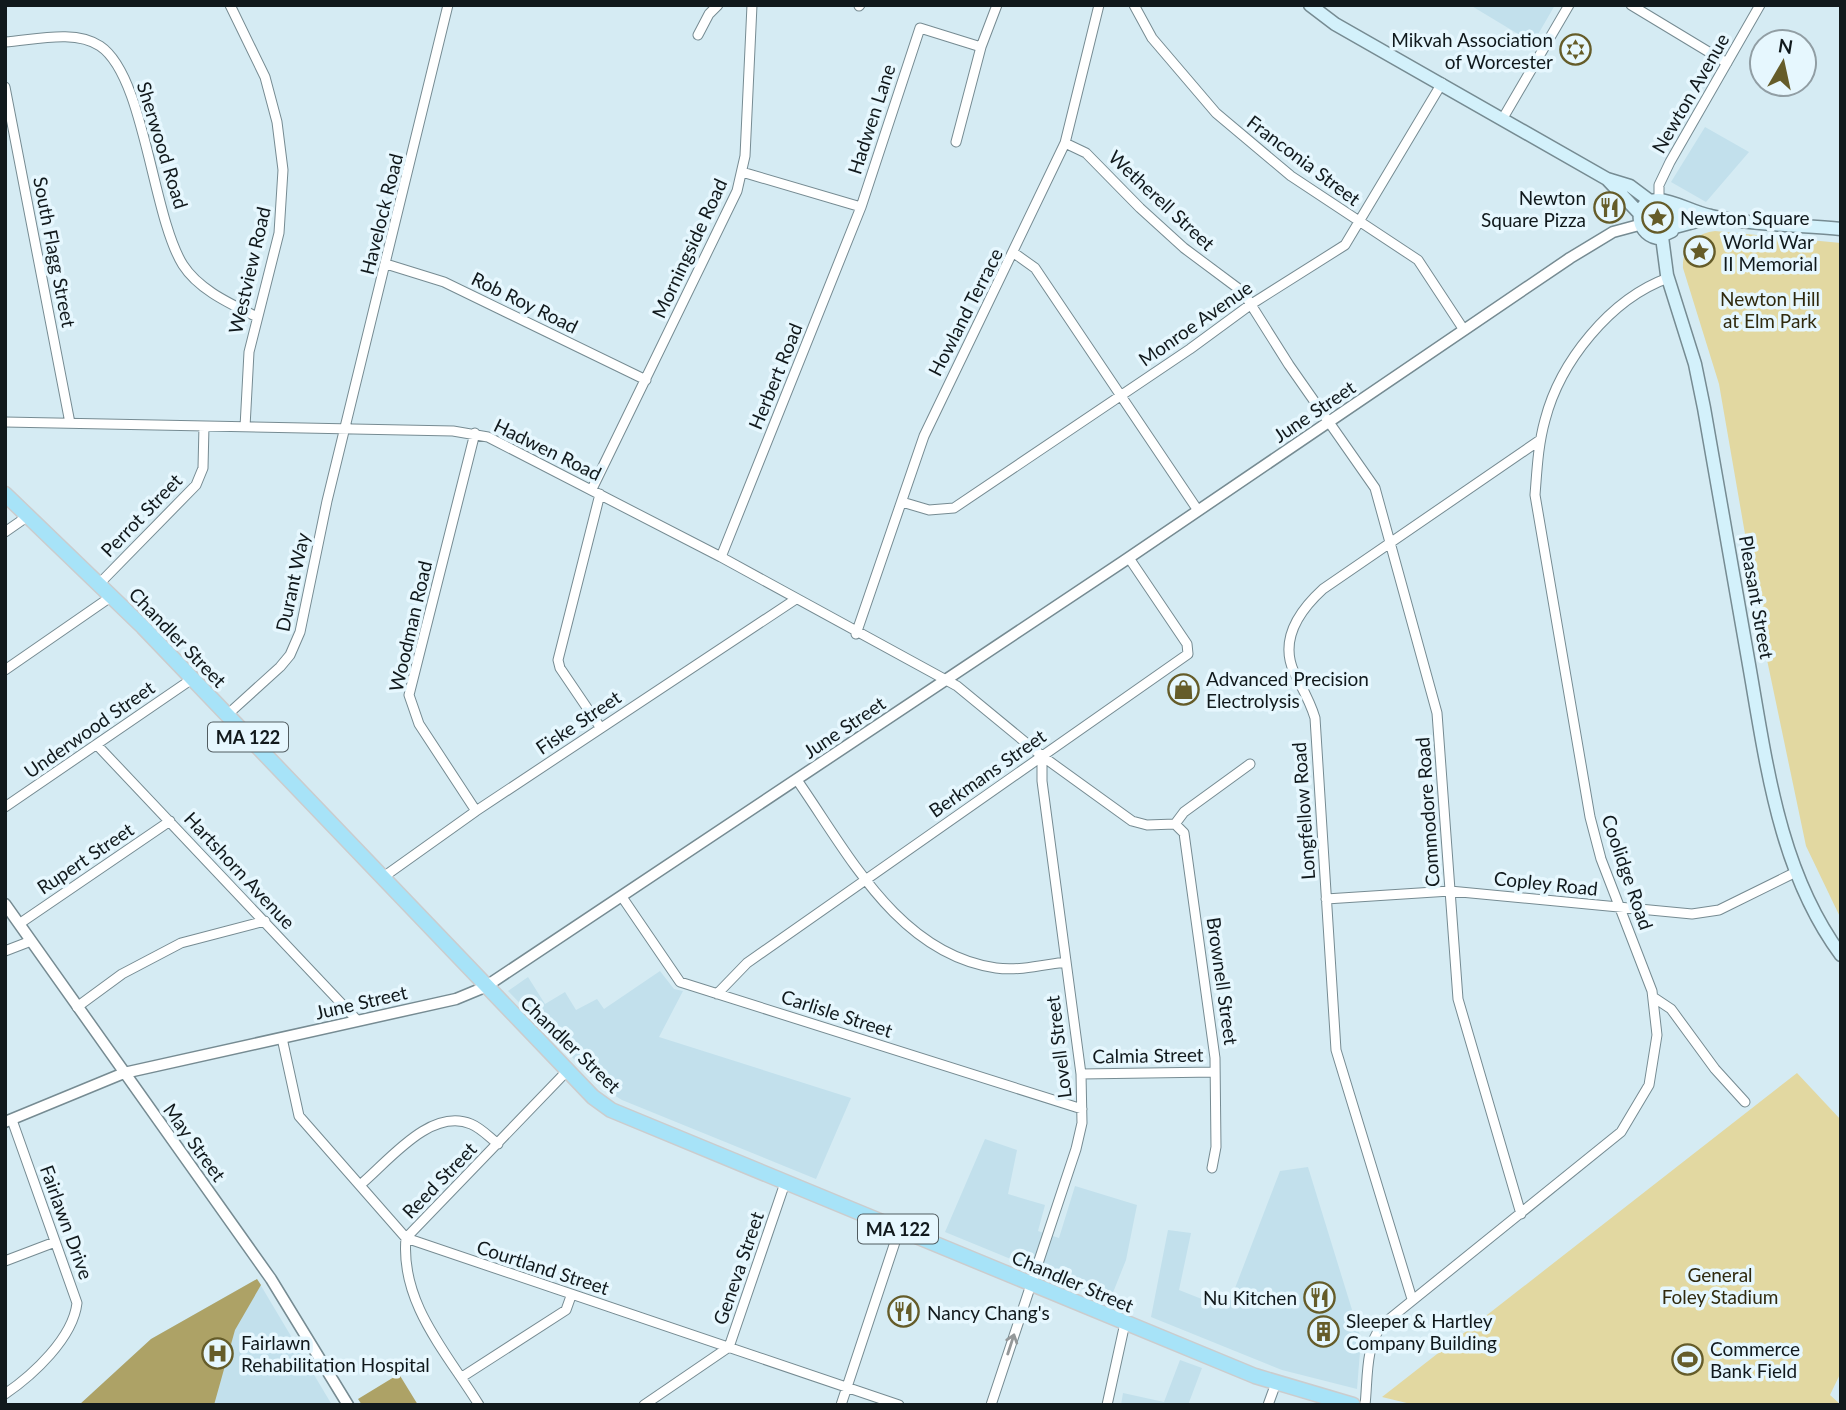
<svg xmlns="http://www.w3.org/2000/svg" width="1846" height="1410" viewBox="0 0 1846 1410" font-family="Lato,sans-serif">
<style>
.built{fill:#c2e0ec}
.green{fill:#e2d8a1}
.forest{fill:#ada266}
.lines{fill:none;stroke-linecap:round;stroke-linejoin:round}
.minor-casing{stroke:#768b92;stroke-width:11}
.tertiary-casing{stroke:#768b92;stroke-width:13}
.secondary-casing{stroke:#768b92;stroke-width:15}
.primary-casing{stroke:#cbcccd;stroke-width:17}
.minor{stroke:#fff;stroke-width:9}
.tertiary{stroke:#fff;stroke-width:10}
.secondary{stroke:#d3f1fb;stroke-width:12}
.primary{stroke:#a7e3f8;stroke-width:14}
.oneway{stroke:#949899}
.labels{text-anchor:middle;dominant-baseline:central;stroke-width:7;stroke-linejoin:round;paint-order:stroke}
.shield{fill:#e6f7fe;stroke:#515c60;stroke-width:2}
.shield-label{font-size:18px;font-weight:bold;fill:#11191c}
.poi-label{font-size:19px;fill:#11191c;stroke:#e6f7fe;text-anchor:start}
.street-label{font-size:19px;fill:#11191c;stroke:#e6f7fe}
.park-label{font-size:19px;fill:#302a0e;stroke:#e6f7fe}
</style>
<rect width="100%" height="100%" fill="#d5ebf3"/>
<path class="built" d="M1470 5H1555L1533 43Z
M1705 127 1749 152 1706 202 1671 182Z
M660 971 674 989 683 991 659 1037 851 1098 816 1179 622 1100 601 1087 508 991 528 977 545 1004 565 992 576 1010 597 999 604 1009Z
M985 1139 1017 1150 1008 1194 1045 1205 1038 1231 1059 1238 1075 1186 1137 1205 1126 1260 1110 1300 945 1232Z
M1308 1167 1361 1339 1357 1389 1282 1370 1151 1317 1168 1230 1191 1233 1179 1290 1227 1309 1280 1171Z
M257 1279 332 1405H79L151 1339Z
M1180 1360 1202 1368 1188 1405H1121L1123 1393 1164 1402Z"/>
<path class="green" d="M1715 231 1841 243V919L1806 846 1766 655 1719 384 1683 268C1682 248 1694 233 1715 231Z
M1797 1073 1841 1120V1372L1830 1395 1841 1405H1415L1382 1397Z"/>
<path class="forest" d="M257 1279 261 1285 235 1330 214 1405H79L151 1339Z
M399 1374 418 1405H362L358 1399Z"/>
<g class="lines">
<defs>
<path id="minor" d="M230 5 265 77 277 122 283 170 279 233 249 352 245 427
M1134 5 1152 38 1216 113 1291 176 1418 260 1464 330
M1631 5 1727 63
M859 6 860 5
M698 35 709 14 718 5
M5 42C34 40 75 29 100 46 145 76 152 216 183 265 199 290 231 304 257 317
M5 87 70 423
M1503 118 1569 5
M956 142 981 47
M1065 143 1086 153 1140 208 1184 248 1243 292 1289 365 1375 488 1437 713 1458 999 1521 1214
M742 172 861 207 920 28 981 47 997 5
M1659 200V185L1670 162 1760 5
M1014 253 1035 268 1197 509
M386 264 444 282 646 380
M5 422 453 431 488 437 721 557 957 686 1042 756 1132 821 1147 825 1175 824 1184 833 1215 1058 1216 1147 1212 1168
M475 433 409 695 419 724 476 811
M592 489 737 191 745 156 752 5
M600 494 558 660 560 668 600 727
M902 502 929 510 954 508 1190 349 1250 305 1345 245 1442 83
M5 532 28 516
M721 557 861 207
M99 584 196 485 203 468 204 426
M856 634 924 436 1065 143 1099 5
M5 670 112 596
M227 715 280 667 290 655 300 632 327 501 448 5
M97 745 357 1020
M797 780C848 853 898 954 996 968 1019 971 1043 965 1065 962
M5 807 192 679
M1175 824 1184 812 1250 764
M382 878 476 811 796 599
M622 897 680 982 1082 1109
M1326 899 1450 891 1692 914 1719 910 1796 872
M19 924 170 821
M5 951 31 941
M717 994 747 963 1188 654 1187 644 1129 558
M1653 997 1671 1009 1715 1069 1745 1102
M77 1007 122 974 181 943 265 921
M282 1038 299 1116 406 1238 899 1405
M1081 1074 1215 1072
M360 1185C388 1162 430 1107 471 1124 481 1128 489 1137 498 1144
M5 1261 55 1242
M1412 1299 1336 1050 1315 718C1310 701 1302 688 1294 672 1279 639 1300 610 1323 589L1540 440
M462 1377 566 1310 571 1296
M5 1394C33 1375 73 1338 77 1303L12 1120
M479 1405C447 1353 400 1303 406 1238L567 1071
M644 1405 729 1347 785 1183
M841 1405 899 1230
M991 1405 1076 1149 1082 1123 1081 1074 1042 781V756
M1107 1405 1125 1323
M1268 1405 1276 1383
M1365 1405C1368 1378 1365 1347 1382 1325L1621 1132 1649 1085 1657 1035 1652 991 1601 859 1590 817 1535 495C1537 470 1538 445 1545 420 1560 362 1610 299 1668 278"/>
<path id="tertiary" d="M5 904 271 1279 348 1405
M5 1122 124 1073 456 999 485 987 1124 561 1570 258 1613 232 1639 225"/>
<path id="secondary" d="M1310 5 1335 24 1607 179 1630 186 1650 201
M1607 179 1639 213
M1669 204 1676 219 1672 231 1657 238C1634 233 1633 199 1659 200 1675 201 1694 213 1711 216 1752 225 1798 225 1841 229
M1675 227 1712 217
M1662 237 1667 275 1695 364 1704 408C1719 492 1733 575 1748 659 1766 760 1778 870 1841 955"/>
<path id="primary" d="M5 494 143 627 593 1097 611 1110 1255 1376 1353 1405"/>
</defs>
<use href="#minor" class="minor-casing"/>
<use href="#tertiary" class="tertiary-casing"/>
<use href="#secondary" class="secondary-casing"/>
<use href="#primary" class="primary-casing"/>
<use href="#minor" class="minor"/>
<use href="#tertiary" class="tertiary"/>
<use href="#secondary" class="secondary"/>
<use href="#primary" class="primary"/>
</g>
<defs><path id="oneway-shaft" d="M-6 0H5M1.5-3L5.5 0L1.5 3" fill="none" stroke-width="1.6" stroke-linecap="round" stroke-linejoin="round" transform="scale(1.75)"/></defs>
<use class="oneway" href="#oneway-shaft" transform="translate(1011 1344) rotate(-72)"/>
<defs>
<symbol id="synagogue-ring" viewBox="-11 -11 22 22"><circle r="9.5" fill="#e6f7fe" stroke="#655c29" stroke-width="1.5"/><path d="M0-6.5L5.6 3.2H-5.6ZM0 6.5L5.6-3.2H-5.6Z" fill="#655c29"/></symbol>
<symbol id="restaurant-ring" viewBox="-11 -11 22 22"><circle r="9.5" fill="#e6f7fe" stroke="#655c29" stroke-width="1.5"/><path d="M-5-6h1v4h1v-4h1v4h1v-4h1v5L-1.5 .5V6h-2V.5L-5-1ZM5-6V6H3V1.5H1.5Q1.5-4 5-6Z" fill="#655c29"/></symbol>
<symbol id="sight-ring" viewBox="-11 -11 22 22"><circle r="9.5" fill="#e6f7fe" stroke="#655c29" stroke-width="1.5"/><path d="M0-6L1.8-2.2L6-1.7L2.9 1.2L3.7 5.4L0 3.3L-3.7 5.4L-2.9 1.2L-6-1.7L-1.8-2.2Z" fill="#655c29"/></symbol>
<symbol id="shop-ring" viewBox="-11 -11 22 22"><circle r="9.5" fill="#e6f7fe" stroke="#655c29" stroke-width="1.5"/><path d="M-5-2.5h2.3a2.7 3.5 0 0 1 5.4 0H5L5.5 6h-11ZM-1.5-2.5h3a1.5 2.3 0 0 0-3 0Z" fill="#655c29"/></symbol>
<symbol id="building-ring" viewBox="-11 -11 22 22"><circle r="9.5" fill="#e6f7fe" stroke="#655c29" stroke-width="1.5"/><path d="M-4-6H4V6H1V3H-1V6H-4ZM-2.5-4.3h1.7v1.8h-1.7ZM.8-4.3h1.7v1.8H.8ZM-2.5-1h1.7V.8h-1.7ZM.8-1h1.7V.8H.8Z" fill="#655c29"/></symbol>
<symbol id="hospital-ring" viewBox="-11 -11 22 22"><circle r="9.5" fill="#e6f7fe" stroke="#655c29" stroke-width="1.5"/><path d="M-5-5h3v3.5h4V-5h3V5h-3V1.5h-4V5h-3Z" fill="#655c29"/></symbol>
<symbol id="stadium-ring" viewBox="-11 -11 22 22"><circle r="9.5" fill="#e6f7fe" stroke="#655c29" stroke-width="1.5"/><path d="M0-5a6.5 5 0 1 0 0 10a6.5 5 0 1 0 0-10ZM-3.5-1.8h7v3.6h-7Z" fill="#655c29"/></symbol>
</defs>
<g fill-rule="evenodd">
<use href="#synagogue-ring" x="1558" y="32" width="35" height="35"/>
<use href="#restaurant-ring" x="1592" y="190" width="35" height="35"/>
<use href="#sight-ring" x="1640" y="200" width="35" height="35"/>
<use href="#sight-ring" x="1682" y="234" width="35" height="35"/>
<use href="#shop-ring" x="1166" y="672" width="35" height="35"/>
<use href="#restaurant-ring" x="1302" y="1280" width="35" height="35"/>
<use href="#restaurant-ring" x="886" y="1294" width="35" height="35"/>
<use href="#building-ring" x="1306" y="1314" width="35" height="35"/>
<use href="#hospital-ring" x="200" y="1336" width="35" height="35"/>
<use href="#stadium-ring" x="1670" y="1342" width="35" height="35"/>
</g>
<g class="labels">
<g class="shield">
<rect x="208" y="722.5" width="80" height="29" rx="5"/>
<rect x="858" y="1214.5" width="80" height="29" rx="5"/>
</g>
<g class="shield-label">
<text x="248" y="737">MA 122</text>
<text x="898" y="1229">MA 122</text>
</g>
<g class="poi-label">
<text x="1553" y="39" text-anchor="end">Mikvah Association<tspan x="1553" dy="22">of Worcester</tspan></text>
<text x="1586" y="197" text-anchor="end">Newton<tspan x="1586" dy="22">Square Pizza</tspan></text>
<text x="1680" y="217">Newton Square</text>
<text x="1723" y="241">World War<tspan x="1723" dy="22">II Memorial</tspan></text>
<text x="1206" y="678">Advanced Precision<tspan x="1206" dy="22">Electrolysis</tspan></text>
<text x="1297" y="1297" text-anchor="end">Nu Kitchen</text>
<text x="927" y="1312">Nancy Chang's</text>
<text x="1346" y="1320">Sleeper &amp; Hartley<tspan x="1346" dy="22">Company Building</tspan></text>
<text x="241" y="1342">Fairlawn<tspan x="241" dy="22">Rehabilitation Hospital</tspan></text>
<text x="1710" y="1348">Commerce<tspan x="1710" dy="22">Bank Field</tspan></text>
</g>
<g class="street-label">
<text transform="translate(1690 93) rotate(-60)">Newton Avenue</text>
<text transform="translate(871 119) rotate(-72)">Hadwen Lane</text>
<text transform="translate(163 145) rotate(73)">Sherwood Road</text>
<text transform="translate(1304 160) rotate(37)">Franconia Street</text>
<text transform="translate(1162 200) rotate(43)">Wetherell Street</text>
<text transform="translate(381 214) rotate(-76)">Havelock Road</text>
<text transform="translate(689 248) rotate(-65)">Morningside Road</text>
<text transform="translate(55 252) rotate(79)">South Flagg Street</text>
<text transform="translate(249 270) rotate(-77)">Westview Road</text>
<text transform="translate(525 302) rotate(26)">Rob Roy Road</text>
<text transform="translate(965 312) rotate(-63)">Howland Terrace</text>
<text transform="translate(1195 323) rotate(-35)">Monroe Avenue</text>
<text transform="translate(775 376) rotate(-68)">Herbert Road</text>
<text transform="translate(1314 411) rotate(-34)">June Street</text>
<text transform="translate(548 449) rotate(26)">Hadwen Road</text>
<text transform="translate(141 515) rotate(-46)">Perrot Street</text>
<text transform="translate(292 582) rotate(-78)">Durant Way</text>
<text transform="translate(1757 597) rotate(80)">Pleasant Street</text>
<text transform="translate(410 626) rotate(-77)">Woodman Road</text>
<text transform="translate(178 637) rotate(46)">Chandler Street</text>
<text transform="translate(578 722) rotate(-34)">Fiske Street</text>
<text transform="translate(844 727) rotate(-34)">June Street</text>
<text transform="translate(89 729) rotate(-35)">Underwood Street</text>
<text transform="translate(987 773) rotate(-35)">Berkmans Street</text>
<text transform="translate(1303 811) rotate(-94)">Longfellow Road</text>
<text transform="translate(1427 812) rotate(-94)">Commodore Road</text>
<text transform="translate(85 858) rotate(-34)">Rupert Street</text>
<text transform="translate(240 870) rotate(47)">Hartshorn Avenue</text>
<text transform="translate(1628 872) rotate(71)">Coolidge Road</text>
<text transform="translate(1546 883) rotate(6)">Copley Road</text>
<text transform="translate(1223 981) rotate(82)">Brownell Street</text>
<text transform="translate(361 1002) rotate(-13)">June Street</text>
<text transform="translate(837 1013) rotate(18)">Carlisle Street</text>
<text transform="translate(571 1044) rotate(44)">Chandler Street</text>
<text transform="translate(1058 1047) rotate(-97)">Lovell Street</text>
<text transform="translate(1148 1055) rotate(-1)">Calmia Street</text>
<text transform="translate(195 1142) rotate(54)">May Street</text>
<text transform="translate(439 1180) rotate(-46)">Reed Street</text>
<text transform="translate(67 1222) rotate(70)">Fairlawn Drive</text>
<text transform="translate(543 1267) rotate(18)">Courtland Street</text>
<text transform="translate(738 1268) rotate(-71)">Geneva Street</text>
<text transform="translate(1073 1281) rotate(23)">Chandler Street</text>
</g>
<g class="park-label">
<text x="1770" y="298">Newton Hill<tspan x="1770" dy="22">at Elm Park</tspan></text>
<text x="1720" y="1274">General<tspan x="1720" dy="22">Foley Stadium</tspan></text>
</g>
</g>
<rect width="1846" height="1410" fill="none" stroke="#11191c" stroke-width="14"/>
<g transform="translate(1783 63) rotate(9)"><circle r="33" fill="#e6f7fe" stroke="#919ea4" stroke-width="2"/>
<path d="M0-5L12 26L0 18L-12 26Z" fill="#655c29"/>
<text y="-10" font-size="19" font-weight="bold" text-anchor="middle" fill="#11191c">N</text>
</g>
</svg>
